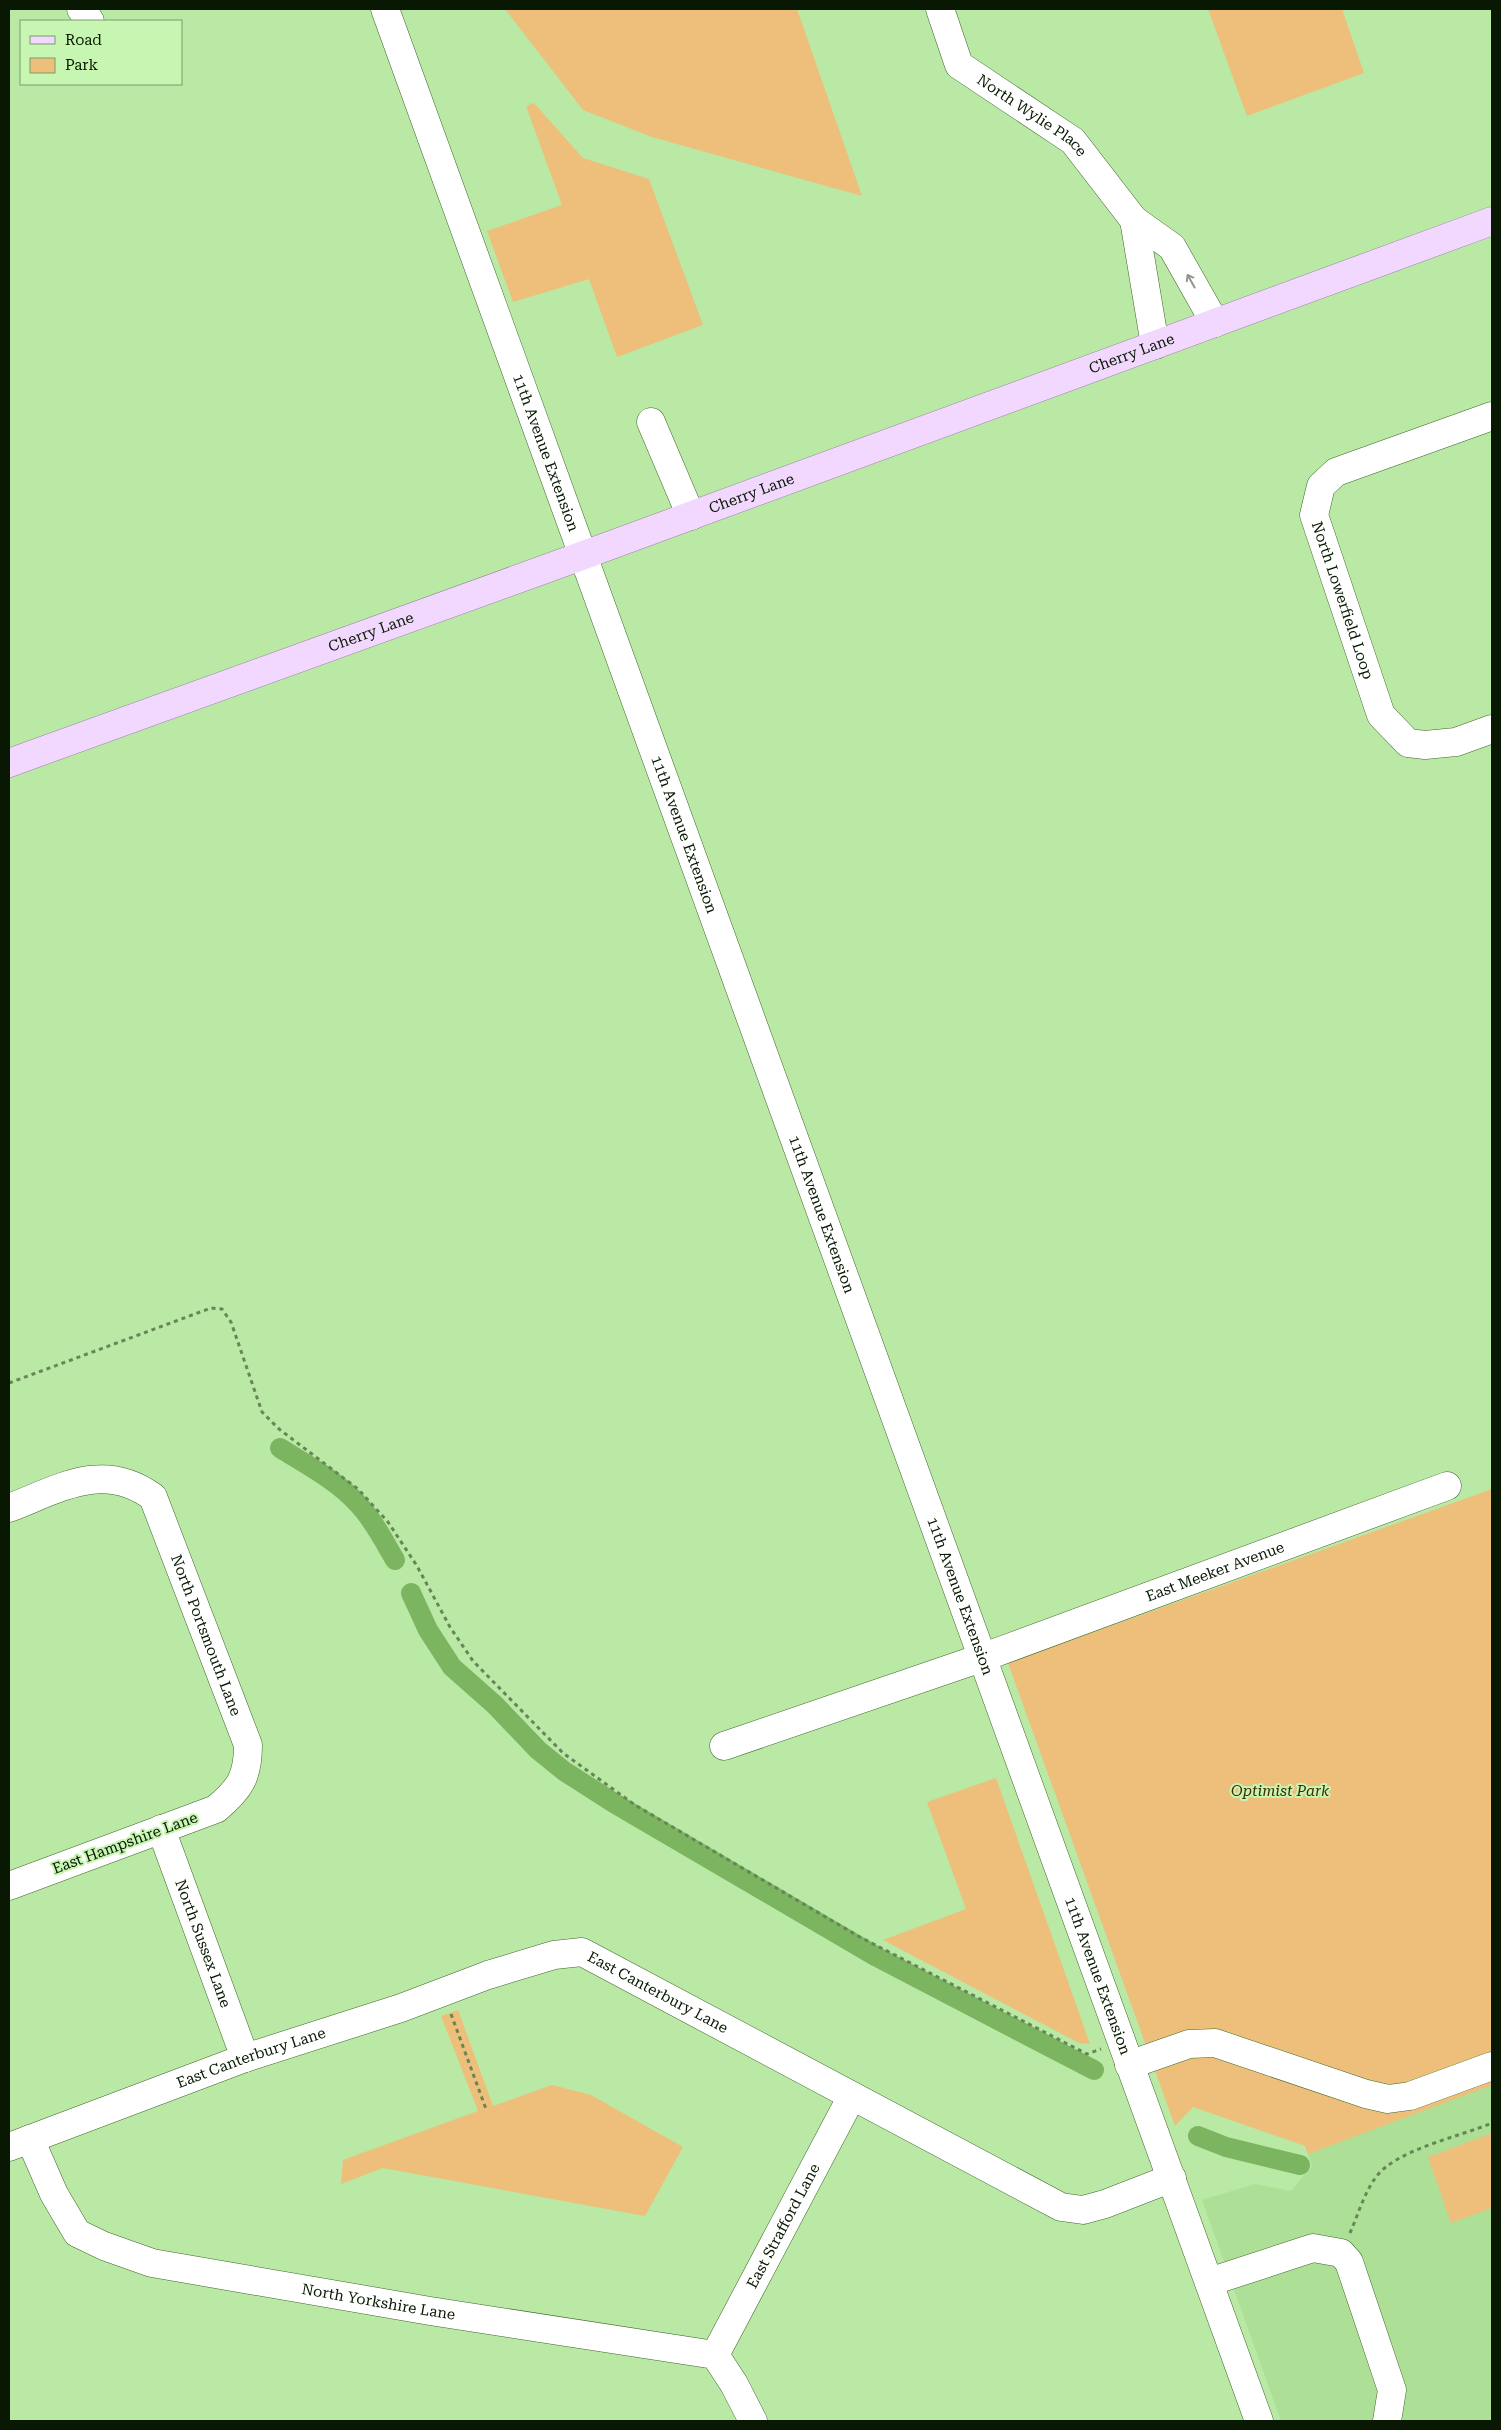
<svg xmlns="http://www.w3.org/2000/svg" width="1501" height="2430" viewBox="0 0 1501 2430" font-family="'Roboto Serif',serif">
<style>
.built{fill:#addf96}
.green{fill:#edbf7b}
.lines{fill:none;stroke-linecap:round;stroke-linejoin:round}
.canal{stroke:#7cb55f;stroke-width:20}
.minor-casing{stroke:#40672b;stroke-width:29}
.major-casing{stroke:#9b83a5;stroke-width:29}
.path{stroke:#668658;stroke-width:3;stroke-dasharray:4 4;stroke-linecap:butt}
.minor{stroke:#fff;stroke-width:28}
.major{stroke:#f2d7fe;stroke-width:28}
.oneway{stroke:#90978d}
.labels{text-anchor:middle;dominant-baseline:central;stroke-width:4;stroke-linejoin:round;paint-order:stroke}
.street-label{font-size:15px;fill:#081802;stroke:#c7f5b2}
.park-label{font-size:15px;font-style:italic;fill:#412a00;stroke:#c7f5b2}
</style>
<rect width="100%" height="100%" fill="#bae8a5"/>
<path class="built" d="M1492 2083V2421H1281L1202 2200 1255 2184 1291 2191 1312 2166 1308 2154Z"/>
<path class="green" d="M505 9H797L862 196 652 137 583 110Z
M1208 9H1342L1364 73 1247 116Z
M534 103 583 158 649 179 703 325 617 357 589 279 513 302 487 231 562 205 526 106Z
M1492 1489V2085L1308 2154 1305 2146 1193 2107 1175 2126 1008 1663Z
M996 1778 1090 2044 1079 2043 883 1940 966 1909 927 1802Z
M458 2010 493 2106 552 2085 591 2095 683 2147 645 2216 383 2168 341 2184 343 2160 478 2111 441 2016Z
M1492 2133V2208L1451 2223 1428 2157Z"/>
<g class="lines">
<path class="canal" d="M280 1448C307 1465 338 1481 359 1505 374 1521 384 1541 395 1560
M411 1593 428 1630 452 1667 495 1705 538 1750 564 1771 614 1803 877 1957 1094 2070
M1198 2136 1226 2147 1300 2165"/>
<defs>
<g id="minor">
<path d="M81 9 90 21"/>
<path id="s1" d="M385 9 1259 2421"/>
<path id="s2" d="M940 9 959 65 1073 141 1134 220"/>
<path d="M1155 345 1134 220 1172 247 1215 323"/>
<path id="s3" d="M1492 416 1336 472 1321 486 1314 515 1381 715 1408 743 1425 745 1456 742 1492 729"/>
<path d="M651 422 691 516"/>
<path id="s4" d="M9 1508C59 1489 103 1460 153 1497L248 1745C248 1777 240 1789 216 1809L9 1886"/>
<path id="s5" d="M724 1746 984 1657 1447 1486"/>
<path id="s6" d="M161 1829 245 2058"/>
<path d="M1129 2065 1189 2044 1215 2043 1366 2094 1388 2099 1410 2096 1492 2066"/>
<path id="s7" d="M30 2139 54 2194 77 2233 104 2246 152 2263 430 2311 715 2355 734 2384 753 2421"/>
<path id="s8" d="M9 2147 245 2058 401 2008 488 1975 554 1955 582 1952 1061 2207 1083 2210 1105 2204 1172 2178"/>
<path d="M1209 2282 1313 2248 1341 2253 1349 2262 1392 2390 1387 2421"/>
<path id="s9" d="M715 2355 852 2096"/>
</g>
<g id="major">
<path id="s10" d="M9 763 584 555 1492 221"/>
</g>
</defs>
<use href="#minor" class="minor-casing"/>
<use href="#major" class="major-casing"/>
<path class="path" d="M9 1383 211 1308 222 1309 231 1322 262 1412 279 1429 358 1489 388 1522 417 1566 450 1627 473 1661 563 1753 635 1805 858 1936 1087 2054 1101 2049
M451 2014 486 2109
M1350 2233C1358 2215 1364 2193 1376 2177 1397 2149 1459 2137 1492 2123"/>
<use href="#minor" class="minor"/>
<use href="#major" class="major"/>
</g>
<defs><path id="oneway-shaft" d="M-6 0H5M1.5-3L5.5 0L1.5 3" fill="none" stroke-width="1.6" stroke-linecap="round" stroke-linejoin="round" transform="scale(1.25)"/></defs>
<use class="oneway" href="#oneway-shaft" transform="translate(1191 281) rotate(-119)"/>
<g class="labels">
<g class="street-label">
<text stroke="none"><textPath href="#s2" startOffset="148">North Wylie Place</textPath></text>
<text stroke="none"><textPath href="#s10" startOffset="1195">Cherry Lane</textPath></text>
<text stroke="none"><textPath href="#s1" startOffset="472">11th Avenue Extension</textPath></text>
<text stroke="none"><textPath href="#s10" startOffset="790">Cherry Lane</textPath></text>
<text stroke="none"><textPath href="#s3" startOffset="306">North Lowerfield Loop</textPath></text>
<text stroke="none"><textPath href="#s10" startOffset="385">Cherry Lane</textPath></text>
<text stroke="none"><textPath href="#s1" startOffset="878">11th Avenue Extension</textPath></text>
<text stroke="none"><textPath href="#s1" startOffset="1282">11th Avenue Extension</textPath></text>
<text stroke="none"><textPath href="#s5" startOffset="521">East Meeker Avenue</textPath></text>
<text stroke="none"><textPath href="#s1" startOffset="1688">11th Avenue Extension</textPath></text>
<text stroke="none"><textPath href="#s4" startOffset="301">North Portsmouth Lane</textPath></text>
<text transform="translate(125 1843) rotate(-20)">East Hampshire Lane</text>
<text stroke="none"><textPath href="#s6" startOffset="122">North Sussex Lane</textPath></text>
<text stroke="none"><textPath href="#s1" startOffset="2092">11th Avenue Extension</textPath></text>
<text stroke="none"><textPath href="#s8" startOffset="692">East Canterbury Lane</textPath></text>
<text stroke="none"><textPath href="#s8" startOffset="258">East Canterbury Lane</textPath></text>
<text stroke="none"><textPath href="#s9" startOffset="146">East Strafford Lane</textPath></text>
<text stroke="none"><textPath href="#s7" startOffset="416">North Yorkshire Lane</textPath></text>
</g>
<g class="park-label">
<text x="1280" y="1791">Optimist Park</text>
</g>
</g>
<rect width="1501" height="2430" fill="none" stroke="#081802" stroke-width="20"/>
<rect x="20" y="20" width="162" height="65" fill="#c7f5b2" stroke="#7b9d6c"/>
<rect x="30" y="36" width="25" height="8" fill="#f2d7fe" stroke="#7b9d6c"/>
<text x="65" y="45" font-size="15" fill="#081802">Road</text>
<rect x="30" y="58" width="25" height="15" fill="#edbf7b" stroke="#7b9d6c"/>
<text x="65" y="70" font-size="15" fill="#081802">Park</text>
</svg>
